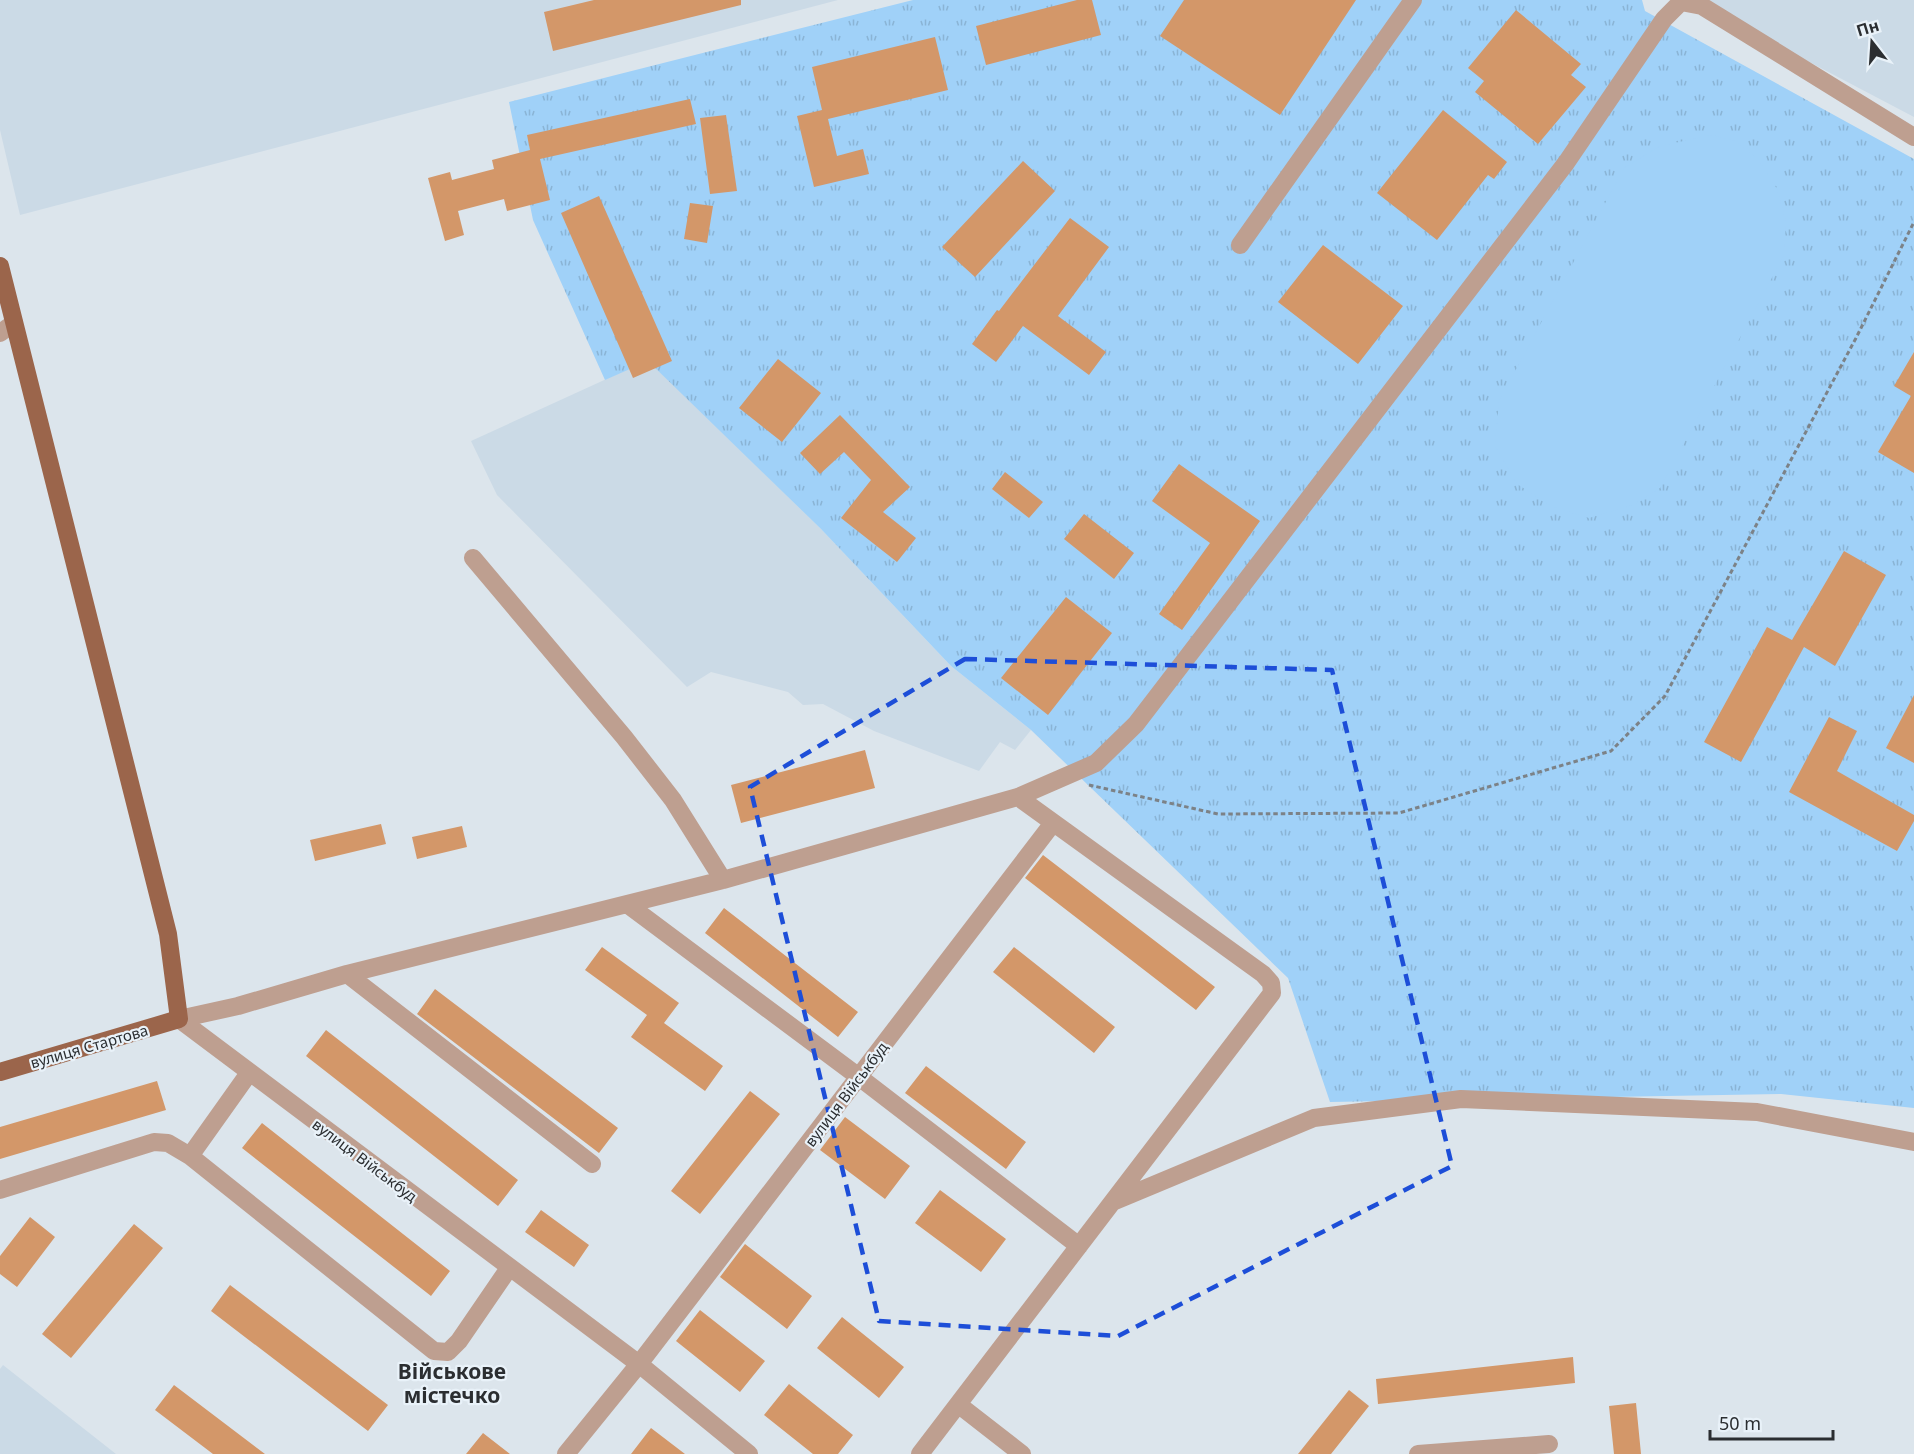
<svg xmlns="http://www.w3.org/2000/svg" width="1914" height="1454" viewBox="0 0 1914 1454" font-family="'Noto Sans',sans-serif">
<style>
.built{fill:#cbdae6}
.grass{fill:url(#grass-tufts)}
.garden{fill:#a0d1f8}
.building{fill:#d39769}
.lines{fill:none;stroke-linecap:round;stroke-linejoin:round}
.path{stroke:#7c8287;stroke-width:3;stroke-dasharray:4.5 3;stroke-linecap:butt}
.minor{stroke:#be9f90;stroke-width:18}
.major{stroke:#9b654b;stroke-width:18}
.marked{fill:none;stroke:#1d4ed8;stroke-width:4.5;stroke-dasharray:12 8;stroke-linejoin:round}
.labels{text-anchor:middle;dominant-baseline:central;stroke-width:4.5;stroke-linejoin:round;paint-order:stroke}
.street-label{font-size:15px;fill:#2b2e31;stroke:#e9f2f9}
.district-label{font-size:21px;font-weight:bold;fill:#2b2e31;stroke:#e9f2f9}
</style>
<defs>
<pattern id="grass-tufts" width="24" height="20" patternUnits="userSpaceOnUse" patternTransform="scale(1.5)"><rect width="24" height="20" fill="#a0d1f8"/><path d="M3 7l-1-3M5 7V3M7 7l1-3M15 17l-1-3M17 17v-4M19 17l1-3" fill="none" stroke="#8ab4d5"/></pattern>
</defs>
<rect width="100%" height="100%" fill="#dce5ec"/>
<path class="built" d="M0 0H838L20 215 0 130Z
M1701 0H1914V117L1741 26Z
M648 360 821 529 951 666 1031 730 1015 750 1000 742 979 771 874 731 823 704 803 705 788 692 711 672 687 687 497 495 471 441Z
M3 1365 116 1454H0V1369Z"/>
<path class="grass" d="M913 0H1642L1645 11 1914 159V1108L1781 1094 1330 1102 1288 978 1031 730 951 666 821 529 648 361 605 380 533 220 509 102Z"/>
<path class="garden" d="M1712 135 1735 141 1758 159 1777 189 1786 222 1784 255 1660 488 1633 505 1589 518 1553 507 1517 484 1495 446 1499 401 1624 168 1660 146Z"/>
<path class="building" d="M594 0H741V5L553 51 544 12Z
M1077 0H1092L1101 35 986 65 976 26Z
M1184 0H1356L1280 115 1160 36Z
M1516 10 1581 64 1571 75 1586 87 1538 144 1475 92 1484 81 1468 68Z
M935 37 948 90 828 119 837 156 863 149 869 174 814 187 797 116 822 110 812 67Z
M690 99 696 124 540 159 550 200 507 211 504 199 458 211 464 235 445 241 428 178 450 172 452 180 494 169 492 160 530 150 527 135Z
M1443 110 1507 162 1494 179 1488 175 1437 240 1377 193Z
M726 115 737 191 710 194 700 118Z
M1023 161 1055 191 975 277 942 247Z
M599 196 672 361 633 378 561 213Z
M690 203 713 206 707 243 684 239Z
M1070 218 1109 247 1058 316 1106 352 1089 375 1023 326 996 362 972 344 997 310 999 311Z
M1323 245 1403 306 1358 364 1278 302Z
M1914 352V473L1878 452 1911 396 1894 386Z
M778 359 821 393 782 442 739 408Z
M840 415 910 487 883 512 916 538 897 562 841 518 871 480 844 452 820 474 800 453Z
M1179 464 1260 521 1182 630 1159 614 1210 543 1152 501Z
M1005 472 1043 502 1029 518 992 489Z
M1084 514 1134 553 1114 579 1064 539Z
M1844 551 1886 575 1835 666 1804 647 1741 762 1704 742 1767 627 1792 640Z
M1066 597 1112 633 1048 715 1001 678Z
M1914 695V763L1886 748Z
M1829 717 1857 731 1837 771 1914 815V821L1897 851 1789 792Z
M865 750 875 788 741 823 731 785Z
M381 824 386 844 315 861 310 840Z
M462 826 467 847 417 859 412 837Z
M1043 855 1215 987 1196 1010 1025 878Z
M724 908 858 1012 838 1037 705 933Z
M602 947 679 1003 664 1023 723 1066 705 1091 631 1037 647 1015 585 970Z
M1014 947 1115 1027 1094 1053 993 972Z
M435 989 618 1128 599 1153 417 1014Z
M326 1030 518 1180 498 1206 306 1056Z
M926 1066 1026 1142 1006 1169 905 1093Z
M157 1081 166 1110 0 1159V1127Z
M750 1091 780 1114 700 1214 671 1191Z
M845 1117 910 1166 885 1199 820 1150Z
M262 1123 450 1271 431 1296 242 1148Z
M940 1190 1006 1239 981 1272 915 1223Z
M541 1210 589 1245 574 1267 525 1232Z
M30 1217 55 1237 17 1287 0 1274V1256Z
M134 1224 163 1248 71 1358 42 1334Z
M745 1244 812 1296 787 1329 720 1277Z
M230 1285 388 1405 368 1431 211 1311Z
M700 1310 765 1361 740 1392 676 1341Z
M842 1317 904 1367 879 1398 817 1348Z
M1573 1357 1575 1383 1378 1404 1376 1379Z
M789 1384 853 1435 838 1454H813L764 1415Z
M174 1385 265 1454H213L155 1410Z
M1349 1390 1369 1406 1331 1454H1298Z
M1636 1403 1641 1454H1614L1609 1406Z
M651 1428 685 1454H631Z
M483 1433 510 1454H466Z"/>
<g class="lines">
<path class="path" d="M1089 785 1218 814 1399 813 1611 751 1665 696 1856 338 1914 222"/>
<path class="minor" d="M1240 245 1413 0
M0 333 14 323
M473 558 624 737 673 800 723 880
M627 904 859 1077 1079 1246
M347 974 592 1164
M179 1019 238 1006 347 974 723 880 1018 797 1096 763 1136 724 1566 163 1664 19 1681 2 1702 6 1914 137
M179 1019 639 1364 749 1454
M190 1156 434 1351 448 1352 459 1341 509 1268
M0 1190 154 1142 168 1143 190 1156 249 1073
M1115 1201 1314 1118 1461 1099 1757 1112 1914 1142
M959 1405 1022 1454
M566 1454 639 1364 1053 823
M920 1454 1272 993 1271 983 1263 974 1018 797
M1418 1454 1549 1444"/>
<path class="major" d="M0 266 168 934 179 1019 0 1072"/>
</g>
<path class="marked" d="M965 659 1332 670 1452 1166 1118 1336 879 1321 750 787Z"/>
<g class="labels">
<g class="street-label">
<text transform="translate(89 1046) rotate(-16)">вулиця Стартова</text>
<text transform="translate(846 1094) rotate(-53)">вулиця Військбуд</text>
<text transform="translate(365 1160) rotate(37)">вулиця Військбуд</text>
</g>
<g class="district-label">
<text x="452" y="1371">Військове<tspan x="452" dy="24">містечко</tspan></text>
</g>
</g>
<g transform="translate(1872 42) rotate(343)" stroke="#e9f2f9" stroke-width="4.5" paint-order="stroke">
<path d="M0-4.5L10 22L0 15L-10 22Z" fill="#2b2e31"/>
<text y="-9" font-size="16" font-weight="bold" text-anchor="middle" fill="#2b2e31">Пн</text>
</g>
<path d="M1710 1430v9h123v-9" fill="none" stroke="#2b2e31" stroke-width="3"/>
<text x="1719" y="1430" font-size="18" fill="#2b2e31" stroke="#e9f2f9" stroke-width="4.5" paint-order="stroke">50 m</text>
</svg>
